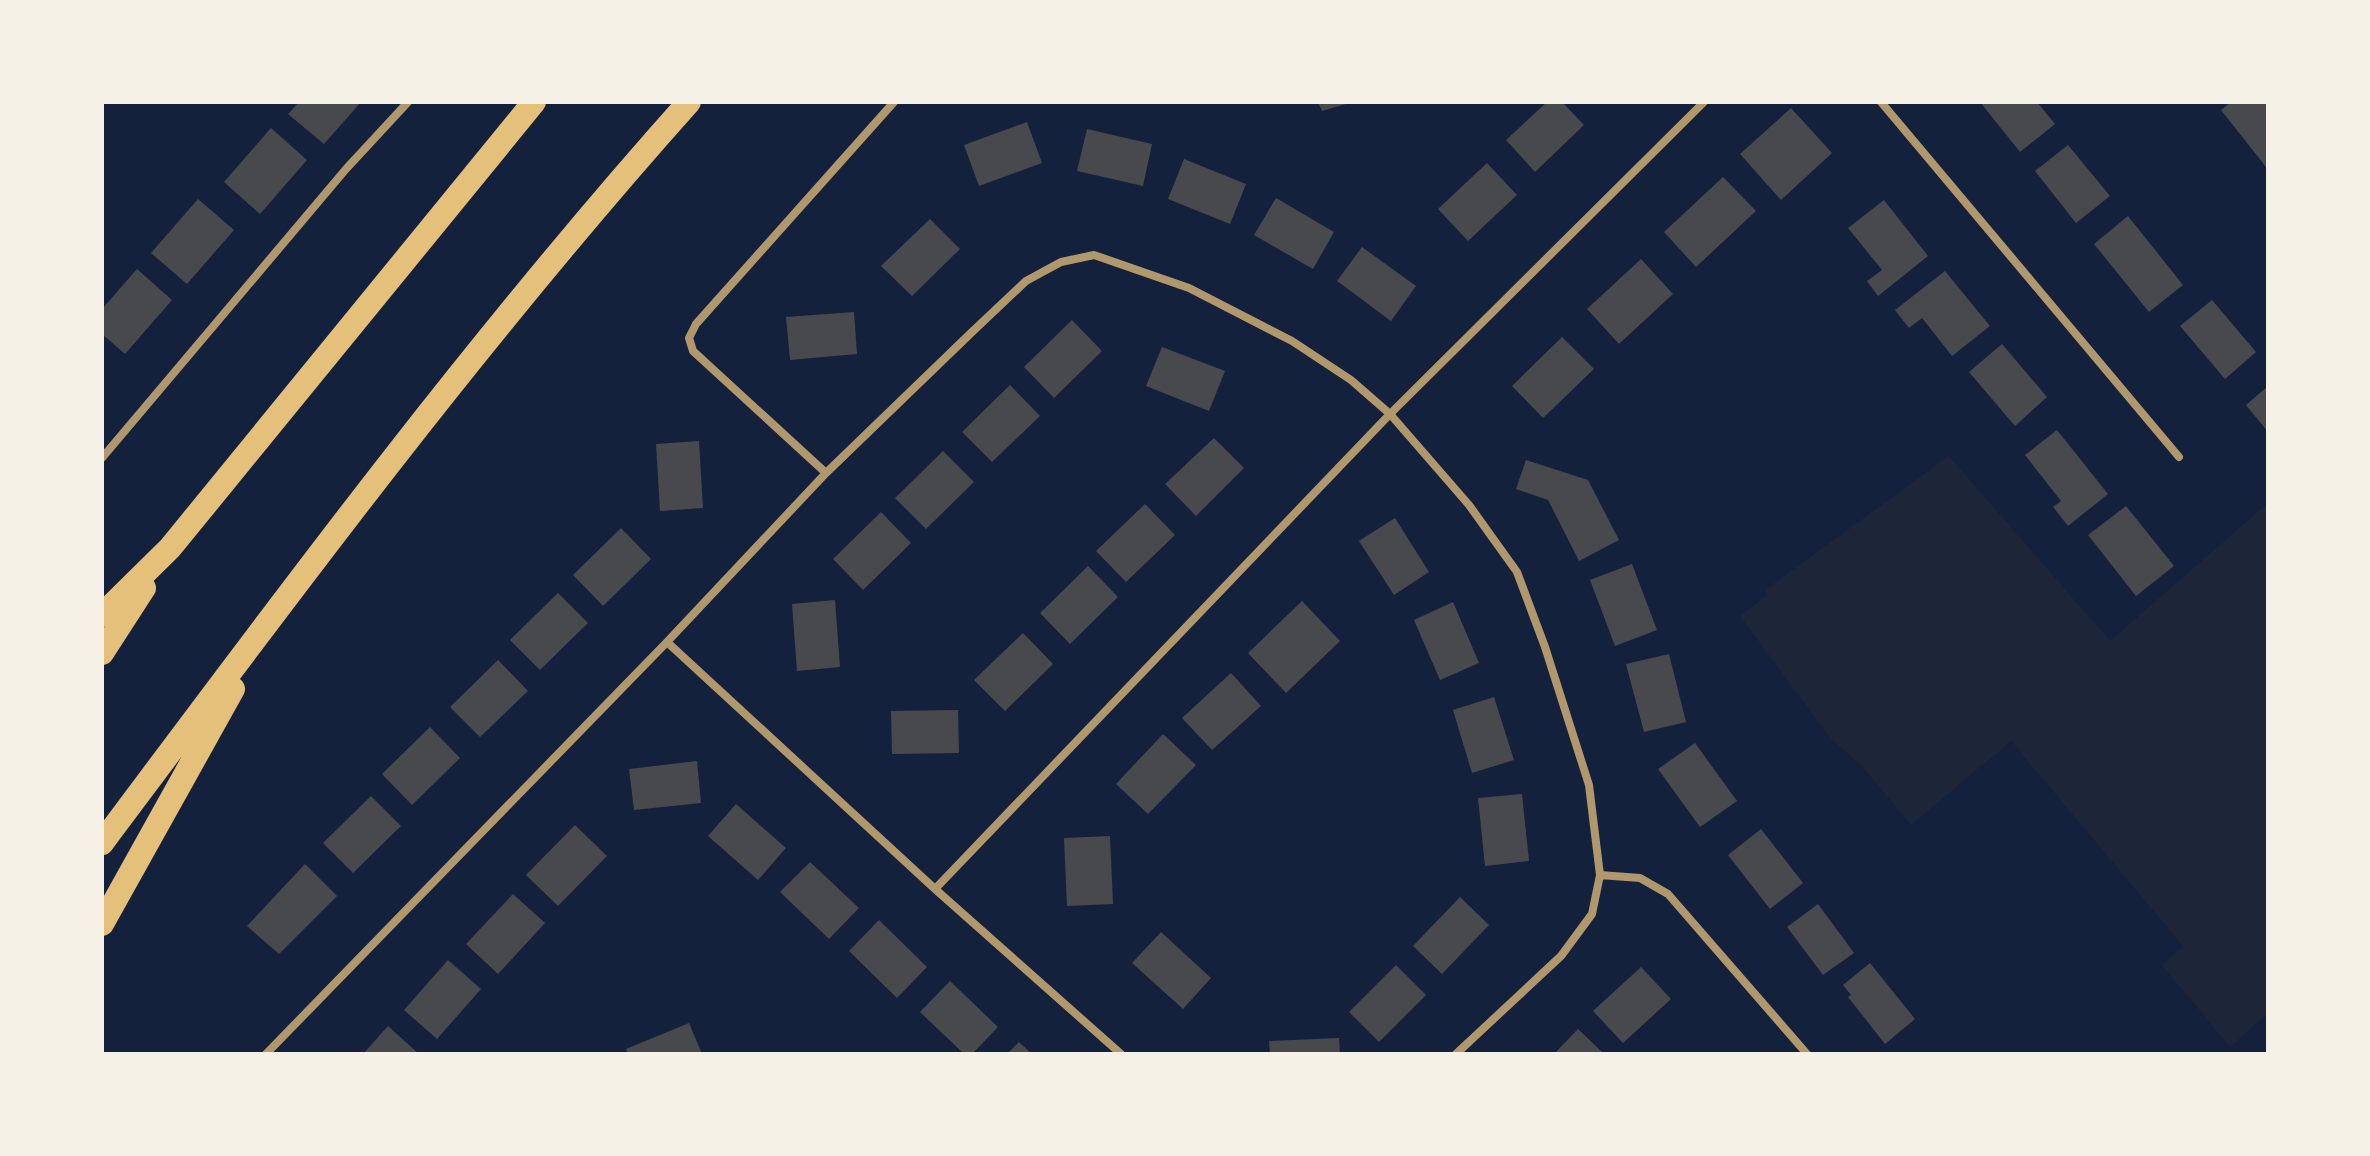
<svg xmlns="http://www.w3.org/2000/svg" width="2370" height="1156" viewBox="0 0 2370 1156" font-family="Poppins,sans-serif">
<style>
.green{fill:#1d2539}
.building{fill:#48494c}
.lines{fill:none;stroke-linecap:round;stroke-linejoin:round}
.minor{stroke:#b1986c;stroke-width:8}
.motorway{stroke:#e5c07b;stroke-width:24}
</style>
<rect width="100%" height="100%" fill="#14213d"/>
<path class="green" d="M1949 456 2110 641 2268 503V1013L2230 1047 2162 965 2183 946 2011 741 1911 825 1861 765 1831 739 1740 616 1767 595 1765 590Z"/>
<path class="building" d="M299 102H361L324 144 288 114Z
M1318 102H1349V103L1322 111Z
M1547 102H1562L1584 125 1535 172 1506 140Z
M1980 102H2037L2055 124 2020 152Z
M2231 102H2268L2266 167 2221 110Z
M1791 108 1832 153 1781 200 1740 154Z
M1027 122 1042 163 979 186 964 145Z
M271 128 307 160 260 214 224 182Z
M1087 129 1152 144 1143 186 1077 171Z
M2068 145 2110 196 2076 223 2035 171Z
M1184 159 1246 184 1230 224 1168 199Z
M1487 163 1517 195 1468 241 1438 209Z
M1723 177 1756 211 1696 267 1664 232Z
M1276 198 1334 232 1313 269 1254 235Z
M198 199 234 230 187 284 151 253Z
M1884 200 1928 256 1878 296 1867 281 1882 270 1848 228Z
M2128 216 2183 285 2149 312 2094 244Z
M930 219 960 249 912 296 881 266Z
M1362 247 1416 286 1391 321 1337 281Z
M1641 259 1673 294 1619 344 1587 309Z
M137 269 172 300 125 354 102 334V309Z
M1945 271 1990 326 1952 356 1922 318 1909 328 1895 310Z
M2212 300 2256 352 2225 379 2180 326Z
M854 312 857 354 790 360 786 317Z
M1072 320 1102 351 1054 398 1024 367Z
M1562 337 1594 369 1543 418 1512 386Z
M2002 344 2047 397 2015 426 1969 372Z
M1162 347 1225 371 1209 411 1146 386Z
M1010 385 1040 416 992 462 962 432Z
M2268 386V432L2246 405Z
M2057 430 2108 494 2068 526 2053 507 2061 501 2025 455Z
M1214 438 1244 468 1196 516 1165 484Z
M699 441 703 508 660 511 656 444Z
M943 451 974 482 926 529 895 498Z
M1526 460 1588 480 1619 540 1579 561 1548 500 1516 489Z
M1145 504 1175 535 1126 582 1096 551Z
M2126 506 2174 566 2136 596 2088 535Z
M881 512 911 543 863 590 833 559Z
M1395 518 1429 572 1394 595 1359 541Z
M621 528 651 559 603 606 573 575Z
M1632 564 1657 630 1615 646 1590 580Z
M1088 566 1118 597 1070 644 1040 613Z
M558 593 588 623 540 670 510 640Z
M835 600 840 667 797 671 792 604Z
M1302 601 1340 641 1286 693 1248 653Z
M1453 602 1479 663 1440 680 1414 620Z
M1023 633 1053 664 1005 711 974 680Z
M1669 654 1686 722 1644 732 1626 664Z
M498 660 528 691 480 737 450 707Z
M1231 673 1261 706 1212 750 1182 718Z
M1494 697 1514 760 1472 773 1453 710Z
M958 710 959 753 892 754 891 711Z
M430 727 460 758 412 805 382 774Z
M1163 734 1196 765 1148 814 1116 784Z
M1695 743 1737 801 1700 827 1658 769Z
M697 761 701 803 634 810 629 769Z
M1522 794 1529 861 1485 866 1478 798Z
M371 796 401 826 353 873 323 843Z
M736 804 786 848 758 880 708 836Z
M575 825 607 856 558 906 526 875Z
M1761 829 1803 883 1770 909 1728 855Z
M1110 836 1113 904 1067 906 1064 838Z
M810 862 859 908 829 939 780 892Z
M305 864 337 896 279 954 247 926Z
M513 894 545 923 498 974 466 944Z
M1460 897 1489 925 1442 974 1413 946Z
M1818 904 1854 953 1823 975 1787 927Z
M879 920 927 967 897 998 849 951Z
M1161 932 1211 978 1183 1009 1132 963Z
M448 960 481 989 437 1039 404 1010Z
M1870 963 1915 1019 1885 1044 1848 997 1851 995 1843 985Z
M1396 965 1426 995 1379 1042 1349 1012Z
M1641 967 1671 999 1623 1043 1593 1011Z
M950 981 998 1027 972 1054H964L920 1012Z
M689 1023 702 1054H628L626 1049Z
M388 1026 419 1054H363Z
M1578 1029 1604 1054H1554Z
M1339 1038 1340 1054H1270L1269 1041Z
M1019 1042 1032 1054H1007Z"/>
<g class="lines">
<path class="minor" d="M1881 102 2179 457
M102 458 346 169 408 102
M826 473 693 351 689 338 696 324 894 102
M667 642 935 889 1121 1054
M1600 875 1640 878 1668 894 1807 1054
M935 889 1390 414 1704 102
M266 1054 667 642 826 473 972 332 1026 281 1061 262 1094 255 1189 288 1292 341 1351 380 1390 414 1469 505 1517 572 1545 647 1589 785 1600 875 1592 914 1561 956 1456 1054"/>
<path class="motorway" d="M102 615 170 548 534 102
M102 653 144 588
M102 843C291 590 479 337 689 102
M102 924 233 689"/>
</g>
<rect width="2370" height="1156" fill="none" stroke="#f6f1e7" stroke-width="208"/>
</svg>
